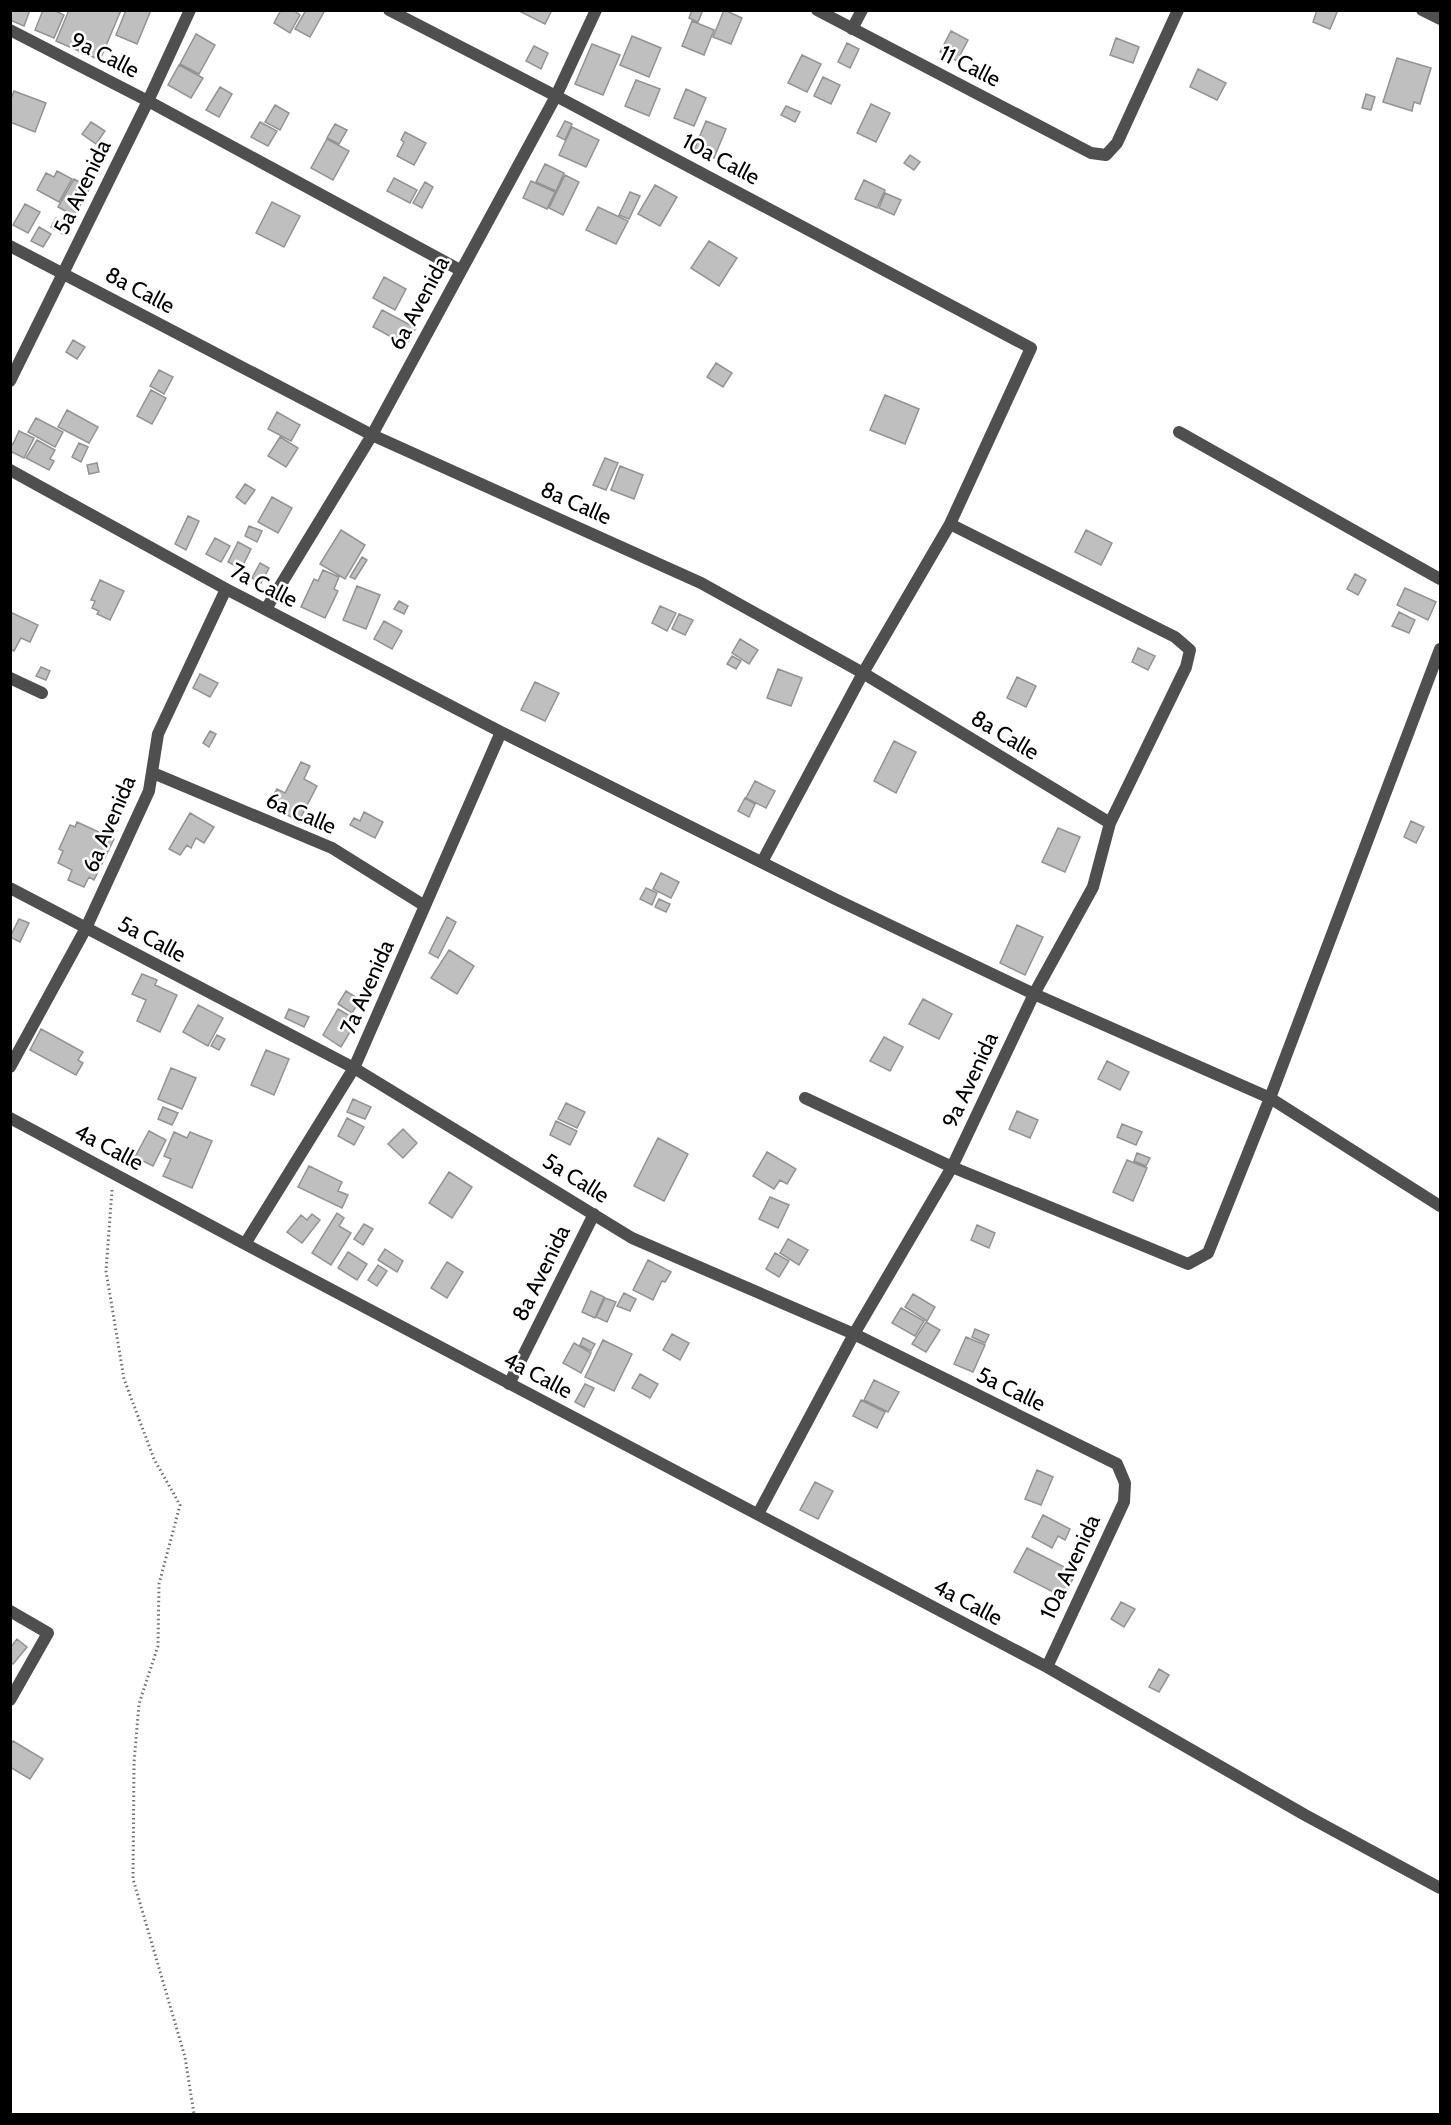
<svg xmlns="http://www.w3.org/2000/svg" width="1451" height="2125" viewBox="0 0 1451 2125" font-family="Cabin,sans-serif">
<style>
.building{fill:#bfbfbf;stroke:#939393;stroke-width:1.5}
.lines{fill:none;stroke-linecap:round;stroke-linejoin:round}
.path{stroke:#717171;stroke-width:3;stroke-dasharray:1.5 3;stroke-linecap:butt}
.minor{stroke:#4f4f4f;stroke-width:12}
.labels{text-anchor:middle;dominant-baseline:central;stroke-width:5;stroke-linejoin:round;paint-order:stroke}
.street-label{font-size:22px;fill:#000;stroke:#fff}
</style>
<rect width="100%" height="100%" fill="#fff"/>
<path class="building" d="M10 10H30L24 26 10 20Z
M43 10H54L64 15 54 38 35 30Z
M69 10H121L100 60 56 41Z
M126 10H151L137 44 116 35Z
M281 10H293L300 15 290 33 274 23Z
M306 10H325L310 37 295 29Z
M522 10H552L545 24 521 12Z
M692 10H703L698 22 689 18Z
M724 10 742 18 731 44 713 37Z
M1317 10H1338L1330 29 1313 22Z
M692 21 714 30 704 55 682 46Z
M951 31 968 40 957 61 940 52Z
M196 34 215 45 199 74 180 64Z
M632 36 661 48 649 77 620 65Z
M1116 38 1139 47 1133 63 1110 55Z
M847 43 859 49 850 68 838 62Z
M592 44 620 55 603 95 575 84Z
M534 46 548 53 541 69 526 61Z
M802 55 821 64 807 92 788 83Z
M1397 58 1431 68 1420 104 1414 102 1412 111 1383 102Z
M179 65 203 78 191 98 168 85Z
M1198 69 1226 83 1217 100 1190 87Z
M823 77 840 85 831 104 814 96Z
M636 80 660 89 649 116 625 106Z
M220 87 232 94 219 117 206 110Z
M686 89 706 98 694 126 674 118Z
M14 91 46 103 35 132 10 122V101Z
M1366 94 1375 97 1371 110 1362 108Z
M871 104 890 113 876 142 857 133Z
M275 105 289 113 280 130 265 122Z
M786 106 800 112 795 122 781 115Z
M565 121 572 124 565 140 557 136Z
M706 121 726 129 714 158 694 150Z
M91 122 105 131 96 144 82 134Z
M260 122 277 131 268 146 251 137Z
M335 124 347 130 339 144 327 138Z
M572 127 599 140 586 167 559 155Z
M405 132 426 143 414 165 397 156 404 142 401 140Z
M327 139 349 151 333 180 311 168Z
M910 155 920 162 914 170 904 163Z
M545 164 564 173 556 191 536 182Z
M57 171 72 179 59 202 37 190 46 173 54 177Z
M565 175 579 182 563 215 549 208Z
M394 178 417 190 410 203 387 191Z
M74 179 90 188 74 216 58 207Z
M864 180 885 190 877 208 855 199Z
M531 181 555 192 547 209 523 198Z
M425 182 433 187 422 208 413 203Z
M655 185 677 197 660 226 638 214Z
M630 192 640 196 629 219 619 215Z
M885 193 901 200 894 215 879 208Z
M272 202 300 216 284 247 256 233Z
M25 204 40 212 28 233 13 225Z
M598 207 628 221 616 244 586 230Z
M56 218 71 227 66 236 51 227Z
M39 227 51 234 43 247 31 241Z
M709 241 737 258 719 286 691 268Z
M384 277 406 289 395 310 373 298Z
M382 310 416 328 406 345 373 327Z
M73 340 85 347 77 359 66 352Z
M716 363 732 373 723 387 707 377Z
M159 370 173 377 164 394 150 386Z
M151 390 166 398 152 424 137 416Z
M885 395 919 409 905 444 870 430Z
M67 410 98 427 89 443 58 427Z
M277 412 300 425 291 441 268 429Z
M36 418 63 432 55 447 28 432Z
M19 431 34 438 24 458 10 451V443L13 444Z
M280 437 298 448 286 467 268 456Z
M37 440 55 450 50 459 54 461 49 470 26 458Z
M79 443 88 447 81 462 72 457Z
M605 458 618 463 606 490 593 485Z
M97 463 99 472 89 474 87 465Z
M620 466 643 475 634 499 611 490Z
M245 484 255 490 245 504 236 497Z
M272 497 292 508 278 533 258 522Z
M188 516 199 521 186 550 175 544Z
M249 526 262 531 257 542 245 536Z
M341 530 365 545 345 579 320 564Z
M1086 530 1112 543 1101 565 1075 552Z
M215 538 230 546 221 562 206 554Z
M238 542 251 549 241 569 228 562Z
M362 557 367 560 355 579 350 577Z
M260 563 269 568 261 583 252 578Z
M323 570 339 577 334 589 338 591 325 618 301 607 314 579 318 581Z
M1355 574 1366 580 1358 595 1347 589Z
M100 580 124 591 110 620 97 614 99 611 92 608 95 601 91 600Z
M357 586 380 595 366 629 343 620Z
M1405 588 1436 602 1428 620 1397 605Z
M399 601 408 606 404 614 394 609Z
M660 606 676 613 667 631 652 623Z
M10 612 38 625 30 642 21 638 14 651 10 649Z
M1399 612 1415 620 1409 633 1392 626Z
M679 614 693 620 685 635 672 629Z
M384 621 402 631 392 649 374 639Z
M740 639 758 650 749 664 732 653Z
M1138 648 1155 656 1148 670 1132 662Z
M732 656 741 661 736 669 727 664Z
M41 667 50 671 46 680 36 676Z
M778 669 802 678 791 706 767 698Z
M200 674 218 683 210 697 193 688Z
M1017 677 1036 686 1026 707 1007 698Z
M535 682 559 693 545 721 521 710Z
M210 731 216 734 209 747 203 743Z
M894 741 916 752 896 793 874 781Z
M301 762 310 766 304 779 317 786 299 821 277 810 280 804 271 799 277 789 285 793Z
M755 781 775 791 766 808 746 798Z
M745 798 755 804 749 817 738 811Z
M364 812 383 822 375 838 350 825 354 818 360 821Z
M190 813 214 827 204 843 196 838 191 848 187 845 180 855 169 849Z
M1411 821 1424 827 1416 843 1404 837Z
M77 822 114 839 94 880 89 877 84 887 68 880 72 870 58 863 63 851 59 849 70 825 75 827Z
M1058 828 1080 837 1065 872 1042 862Z
M661 873 679 882 671 898 653 889Z
M646 888 657 893 652 905 640 899Z
M659 899 670 904 666 912 655 907Z
M447 917 456 922 438 958 429 953Z
M19 919 29 923 20 942 10 937Z
M1017 925 1043 937 1025 975 1000 963Z
M449 950 474 966 457 994 431 978Z
M142 974 157 980 155 985 177 995 160 1032 137 1021 146 1000 132 994Z
M346 991 360 1000 352 1013 338 1004Z
M923 999 952 1014 939 1039 909 1024Z
M198 1005 223 1018 208 1046 183 1032Z
M289 1009 309 1017 304 1027 285 1018Z
M338 1009 357 1020 341 1047 323 1035Z
M41 1029 83 1052 78 1060 83 1063 76 1075 30 1050Z
M217 1035 225 1039 219 1050 211 1046Z
M884 1037 903 1047 890 1071 870 1061Z
M266 1050 289 1059 274 1095 251 1085Z
M1107 1061 1129 1072 1120 1090 1098 1079Z
M171 1068 196 1078 182 1109 158 1099Z
M353 1099 371 1107 365 1119 347 1112Z
M566 1103 585 1112 577 1128 558 1119Z
M163 1107 178 1113 172 1125 158 1119Z
M1017 1111 1038 1120 1030 1138 1009 1129Z
M347 1118 364 1127 354 1145 338 1136Z
M556 1121 577 1131 570 1145 550 1135Z
M1122 1124 1142 1132 1136 1145 1117 1137Z
M403 1129 417 1143 403 1158 388 1144Z
M149 1131 166 1140 153 1166 135 1157Z
M174 1132 187 1138 190 1132 212 1141 192 1188 163 1176 171 1159 164 1156Z
M658 1138 688 1154 664 1201 634 1186Z
M767 1152 796 1169 787 1184 780 1180 774 1189 753 1176Z
M1137 1153 1150 1158 1146 1166 1134 1161Z
M1127 1160 1147 1168 1133 1201 1113 1192Z
M309 1166 342 1182 338 1191 348 1195 342 1208 298 1187Z
M449 1172 472 1187 452 1218 429 1203Z
M770 1197 789 1205 778 1228 759 1219Z
M337 1213 344 1218 339 1226 351 1233 331 1265 312 1253Z
M312 1214 320 1220 302 1243 287 1232 301 1215 307 1220Z
M364 1224 373 1229 363 1245 354 1239Z
M977 1225 995 1233 989 1248 971 1240Z
M788 1239 808 1250 799 1265 780 1253Z
M385 1249 403 1261 397 1272 378 1260Z
M348 1252 367 1264 357 1280 338 1268Z
M775 1253 789 1261 779 1277 766 1269Z
M648 1260 671 1272 665 1282 662 1281 653 1300 633 1290Z
M447 1262 463 1272 447 1298 431 1288Z
M378 1265 387 1271 377 1286 368 1280Z
M591 1291 604 1297 595 1318 582 1312Z
M624 1293 636 1299 630 1311 617 1306Z
M913 1294 935 1307 927 1321 905 1307Z
M605 1298 616 1302 607 1322 596 1317Z
M901 1308 924 1321 915 1336 892 1323Z
M926 1322 940 1330 926 1352 912 1344Z
M975 1329 989 1335 985 1343 972 1337Z
M672 1334 689 1343 680 1360 663 1350Z
M966 1337 985 1345 973 1372 954 1364Z
M583 1338 595 1344 591 1351 580 1345Z
M603 1340 632 1354 614 1391 585 1377Z
M574 1343 591 1353 581 1373 563 1363Z
M640 1374 658 1384 650 1398 632 1388Z
M874 1380 899 1392 888 1412 864 1400Z
M585 1384 594 1388 584 1407 575 1402Z
M861 1400 885 1412 877 1428 853 1416Z
M1037 1470 1053 1477 1041 1505 1025 1499Z
M815 1482 833 1491 818 1519 800 1510Z
M1043 1515 1070 1529 1065 1540 1058 1536 1052 1548 1032 1537Z
M1027 1548 1076 1573 1063 1597 1014 1572Z
M1121 1602 1135 1609 1124 1627 1111 1619Z
M17 1639 27 1647 13 1664 10 1662V1648Z
M1159 1669 1169 1675 1159 1692 1149 1687Z
M13 1741 43 1759 30 1779 10 1767V1745Z"/>
<g class="lines">
<path class="path" d="M112 1190 106 1271 124 1379 154 1459 180 1505 159 1584 158 1646 139 1704 134 1763 133 1879 185 2057 194 2114"/>
<path class="minor" d="M389 10 556 96 1031 348 950 524 863 673 762 862
M817 10 1091 153 1106 155 1117 143 1178 10
M1422 10 1440 19
M852 29 862 10
M10 30 148 101 460 270
M10 246 372 435 701 583 863 673 1110 823
M10 381 148 101 190 10
M1179 432 1440 579
M10 470 226 589 501 732 835 899 1034 994 1270 1098 1440 1206
M266 609 372 435 556 96 596 10
M10 678 42 693
M153 773 332 848 425 906
M10 888 354 1068 632 1238 854 1334 1117 1464 1125 1483 1124 1502 1047 1667
M10 1067 86 928 149 791 158 734 226 589
M805 1098 952 1167 1188 1264 1208 1253 1270 1098 1440 649
M10 1118 245 1244 1047 1667 1305 1815 1440 1888
M245 1244 354 1068 501 732
M509 1384 594 1214
M758 1514 854 1334 952 1167 1034 994 1093 887 1110 823 1186 667 1190 650 1175 637 950 524
M10 1611 48 1633 10 1700"/>
</g>
<g class="labels">
<g class="street-label">
<text transform="translate(105 55) rotate(27)">9a Calle</text>
<text transform="translate(970 66) rotate(27)">11 Calle</text>
<text transform="translate(721 159) rotate(28)">10a Calle</text>
<text transform="translate(82 187) rotate(-64)">5a Avenida</text>
<text transform="translate(140 290) rotate(28)">8a Calle</text>
<text transform="translate(419 303) rotate(-62)">6a Avenida</text>
<text transform="translate(576 503) rotate(24)">8a Calle</text>
<text transform="translate(264 585) rotate(27)">7a Calle</text>
<text transform="translate(1005 735) rotate(31)">8a Calle</text>
<text transform="translate(301 813) rotate(23)">6a Calle</text>
<text transform="translate(109 824) rotate(-67)">6a Avenida</text>
<text transform="translate(152 939) rotate(28)">5a Calle</text>
<text transform="translate(367 987) rotate(-66)">7a Avenida</text>
<text transform="translate(970 1080) rotate(-65)">9a Avenida</text>
<text transform="translate(109 1147) rotate(28)">4a Calle</text>
<text transform="translate(576 1178) rotate(32)">5a Calle</text>
<text transform="translate(541 1273) rotate(-64)">8a Avenida</text>
<text transform="translate(538 1375) rotate(28)">4a Calle</text>
<text transform="translate(1011 1389) rotate(26)">5a Calle</text>
<text transform="translate(1070 1567) rotate(-65)">10a Avenida</text>
<text transform="translate(968 1602) rotate(28)">4a Calle</text>
</g>
</g>
<rect width="1451" height="2125" fill="none" stroke="#000000" stroke-width="24"/>
</svg>
